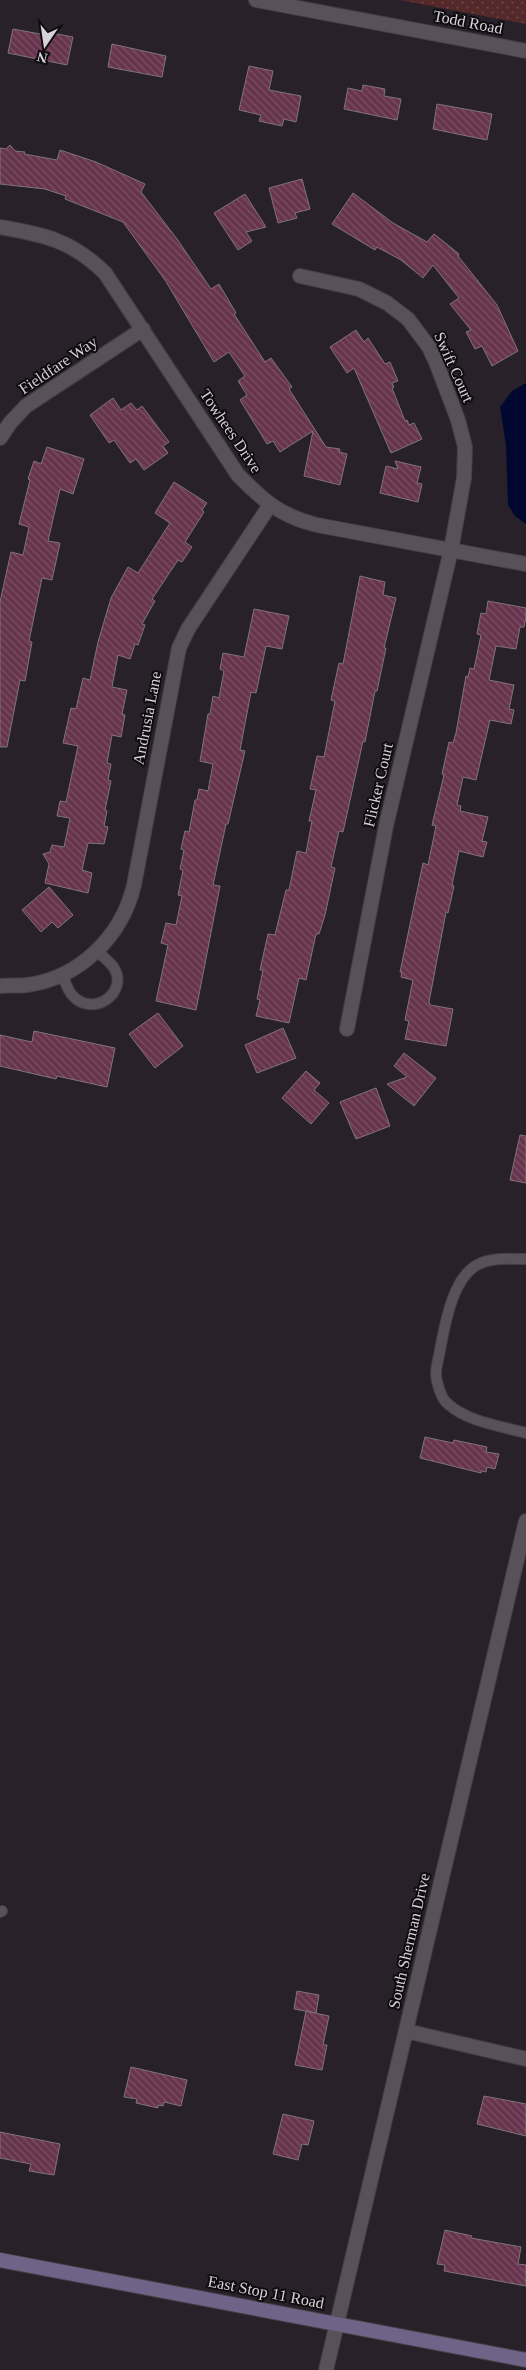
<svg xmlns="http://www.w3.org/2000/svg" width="526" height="2370" viewBox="0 0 526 2370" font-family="'Times New Roman',serif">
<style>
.grass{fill:url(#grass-dots)}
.water{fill:#01082f}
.building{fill:url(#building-back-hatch);stroke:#807479}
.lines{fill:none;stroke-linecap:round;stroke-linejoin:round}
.service-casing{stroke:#443f44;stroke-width:12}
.minor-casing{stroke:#443f44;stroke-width:16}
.tertiary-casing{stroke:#443f44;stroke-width:16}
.secondary-casing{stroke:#443f44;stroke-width:16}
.service{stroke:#58515a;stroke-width:10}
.minor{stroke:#58515a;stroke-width:14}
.tertiary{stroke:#58515a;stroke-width:14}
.secondary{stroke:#6f6388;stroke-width:14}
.labels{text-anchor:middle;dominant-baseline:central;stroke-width:4;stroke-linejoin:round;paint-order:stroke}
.street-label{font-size:16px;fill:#d7d2d7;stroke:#0f0c0f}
</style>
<defs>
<pattern id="grass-dots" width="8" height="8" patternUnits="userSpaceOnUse" patternTransform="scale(1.25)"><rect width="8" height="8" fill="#552829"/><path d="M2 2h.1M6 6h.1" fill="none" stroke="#6d4647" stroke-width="1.8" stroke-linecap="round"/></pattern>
<pattern id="building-back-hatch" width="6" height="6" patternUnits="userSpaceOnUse" patternTransform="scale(1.25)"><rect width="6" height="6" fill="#67344d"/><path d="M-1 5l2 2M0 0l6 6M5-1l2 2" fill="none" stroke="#7c5066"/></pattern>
</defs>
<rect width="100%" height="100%" fill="#282129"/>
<path class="grass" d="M400 0H526V24Z"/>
<path class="water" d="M526 383V524L515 516 508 505 506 445 500 407 512 391Z"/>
<path class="building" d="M13 29 51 36 52 33 73 37 67 65 8 53Z
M112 44 166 56 162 77 108 67Z
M249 66 273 71 269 90 301 96 296 122 284 119 282 126 259 121 261 115 239 110Z
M363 85 385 89 384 96 401 99 397 120 344 109 348 88 362 91Z
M437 104 492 114 487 140 433 129Z
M10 145 15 151 25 152 24 154 57 160 60 150 96 162 145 184 141 192 177 239 211 289 219 284 236 313 234 314 265 362 271 358 292 387 289 389 326 447 340 449 339 452 347 454 340 485 304 476 313 431 280 452 273 441 267 444 240 400 247 395 238 381 245 376 229 352 214 362 165 280 123 222 65 199 66 196 45 189 0 184V148L6 149Z
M302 179 310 209 295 213 297 218 278 223 269 188Z
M353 193 393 223 427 242 434 234 459 254 458 256 497 305 518 351 492 366 482 346 475 349 466 332 471 330 450 304 459 298 433 265 423 278 401 260 377 247 375 250 332 224Z
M245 194 266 227 246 232 252 241 238 250 214 213Z
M356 330 364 342 368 338 385 364 390 362 398 381 392 383 394 387 392 388 405 421 407 420 409 425 414 423 422 439 391 453 354 368 347 373 330 347Z
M113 398 121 410 131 403 137 410 142 406 169 442 163 446 168 453 144 470 136 459 130 463 114 440 109 443 90 415Z
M47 447 84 459 73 494 60 489 48 541 60 543 52 580 42 578 29 641 32 642 25 681 20 680 7 747H0V602L11 552 23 555 29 527 19 524 30 480 28 479 34 461 41 464Z
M395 461 421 467 417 483 422 484 418 502 380 493 386 466 398 469Z
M174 482 207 503 202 510 204 512 185 542 192 547 182 562 178 560 152 599 155 601 142 624 145 625 138 645 135 644 130 659 118 655 112 687 127 690 122 714 125 715 121 737 112 735 107 763 111 764 108 780 111 781 105 810 107 811 104 826 108 827 104 844 88 843 82 870 92 873 88 893 45 883 49 864 43 854 50 852 52 845 64 847 70 818 57 816 60 801 66 802 78 746 63 743 71 708 76 709 83 678 90 680 98 642 111 598 128 567 138 573 170 523 155 513Z
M360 576 385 582 383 595 396 598 384 648H386L377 691H375L365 742 363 741 343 832 339 831 331 867 335 868 325 915 319 934H316L306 980 299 978 289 1023 256 1016 260 1000 257 999 263 970H260L268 934 275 935 286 890H289L297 851 306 853 312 821H309L316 790 310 789 317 756 324 757 335 701 331 700 339 663 343 664Z
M488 601 526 608V617L524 627H520L516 649 496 646 489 680 514 685 509 709 514 710 511 724 490 720 476 780 463 777 457 805 461 806 460 811 488 817 482 841 487 842 483 857 459 851 452 885 454 886 448 913 446 912 429 1002 430 1005 453 1009 446 1046 405 1039 409 1021 405 1020 413 980 401 977 402 972H400L423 863 428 865 436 826 432 825 444 775 442 774 449 742 453 743 456 733 466 676 468 677 470 668 474 669 481 635 477 634 481 613 486 614Z
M254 609 289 616 282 649 266 646 256 693 251 692 240 750 245 751 228 824H226L213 885 220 886 196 1010 156 1001 168 945 161 943 166 923 176 925 182 896 178 895 183 870 180 869 184 850 181 849 185 831 189 832 195 800H197L199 789 208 791 213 764 200 761 208 714H210L213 696 219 698 224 671 220 669 223 653 244 657Z
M49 887 73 915 58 928 52 922 41 932 22 910Z
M158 1013 183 1046 155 1068 129 1034Z
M283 1028 296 1058 257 1073 245 1045Z
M34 1031 115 1048 107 1087 57 1076 56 1079 0 1066V1035L32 1042Z
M404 1053 436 1078 414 1106 387 1084 407 1077 394 1066Z
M306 1071 320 1083 314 1090 329 1103 311 1124 282 1098Z
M376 1088 390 1126 356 1139 340 1102Z
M520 1135 526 1136V1183L510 1180Z
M425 1437 453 1443 454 1440 487 1447 486 1452 499 1454 495 1469 487 1467 486 1472 482 1471 481 1473 420 1458Z
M297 1991 319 1995 316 2013 294 2009Z
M306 2011 329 2016 323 2045H327L322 2070 295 2065Z
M131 2067 187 2080 181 2106 164 2102 163 2106 158 2105V2108L136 2103 137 2099 124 2097Z
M484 2096 526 2104V2136L477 2124Z
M283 2114 314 2121 308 2145 302 2144 298 2160 273 2154Z
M0 2132 60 2144 54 2175 29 2171 31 2164 0 2158Z
M445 2230 472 2236 471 2238 521 2247 518 2264 526 2265V2286L444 2271 445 2265 437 2264Z"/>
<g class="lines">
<defs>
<path id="service" d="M62 974C65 981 67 989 72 995 93 1019 129 992 114 968 110 962 102 956 97 951
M526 1259C510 1259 492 1257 477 1265 452 1279 445 1325 440 1350 439 1357 436 1366 436 1373 436 1381 441 1399 448 1404 468 1422 501 1426 526 1433
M0 1912 2 1911"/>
<path id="minor" d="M0 227C45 235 71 240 105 273L238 475C264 501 280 516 317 525L526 564
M300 276 359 289 387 303 408 319 429 347 436 362 458 420 465 447 464 478 451 550 386 826 347 1029
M0 438 10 423 26 406 143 329
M0 986C9 985 18 986 27 985 80 978 122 936 134 885L179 648 188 629 270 505
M406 2031 526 2059"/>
<path id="tertiary" d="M256 0 526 51
M326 2370 526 1521"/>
<path id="secondary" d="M0 2260 526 2360"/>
</defs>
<use href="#service" class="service-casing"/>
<use href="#minor" class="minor-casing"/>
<use href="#tertiary" class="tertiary-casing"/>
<use href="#secondary" class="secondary-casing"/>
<use href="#service" class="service"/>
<use href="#minor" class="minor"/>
<use href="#tertiary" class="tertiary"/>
<use href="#secondary" class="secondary"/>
</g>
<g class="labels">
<g class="street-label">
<text transform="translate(468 22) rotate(11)">Todd Road</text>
<text transform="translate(58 365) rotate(-34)">Fieldfare Way</text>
<text transform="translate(454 367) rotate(66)">Swift Court</text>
<text transform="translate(231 431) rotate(56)">Towhees Drive</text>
<text transform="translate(147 718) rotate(-79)">Andrusia Lane</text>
<text transform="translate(378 785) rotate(-77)">Flicker Court</text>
<text transform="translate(409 1941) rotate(-77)">South Sherman Drive</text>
<text transform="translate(266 2292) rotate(11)">East Stop 11 Road</text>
</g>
</g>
<g transform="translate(45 45) rotate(193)" stroke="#0f0c0f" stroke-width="4" paint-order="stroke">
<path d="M0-4L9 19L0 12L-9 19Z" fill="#d7d2d7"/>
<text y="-8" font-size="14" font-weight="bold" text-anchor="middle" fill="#d7d2d7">N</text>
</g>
</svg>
